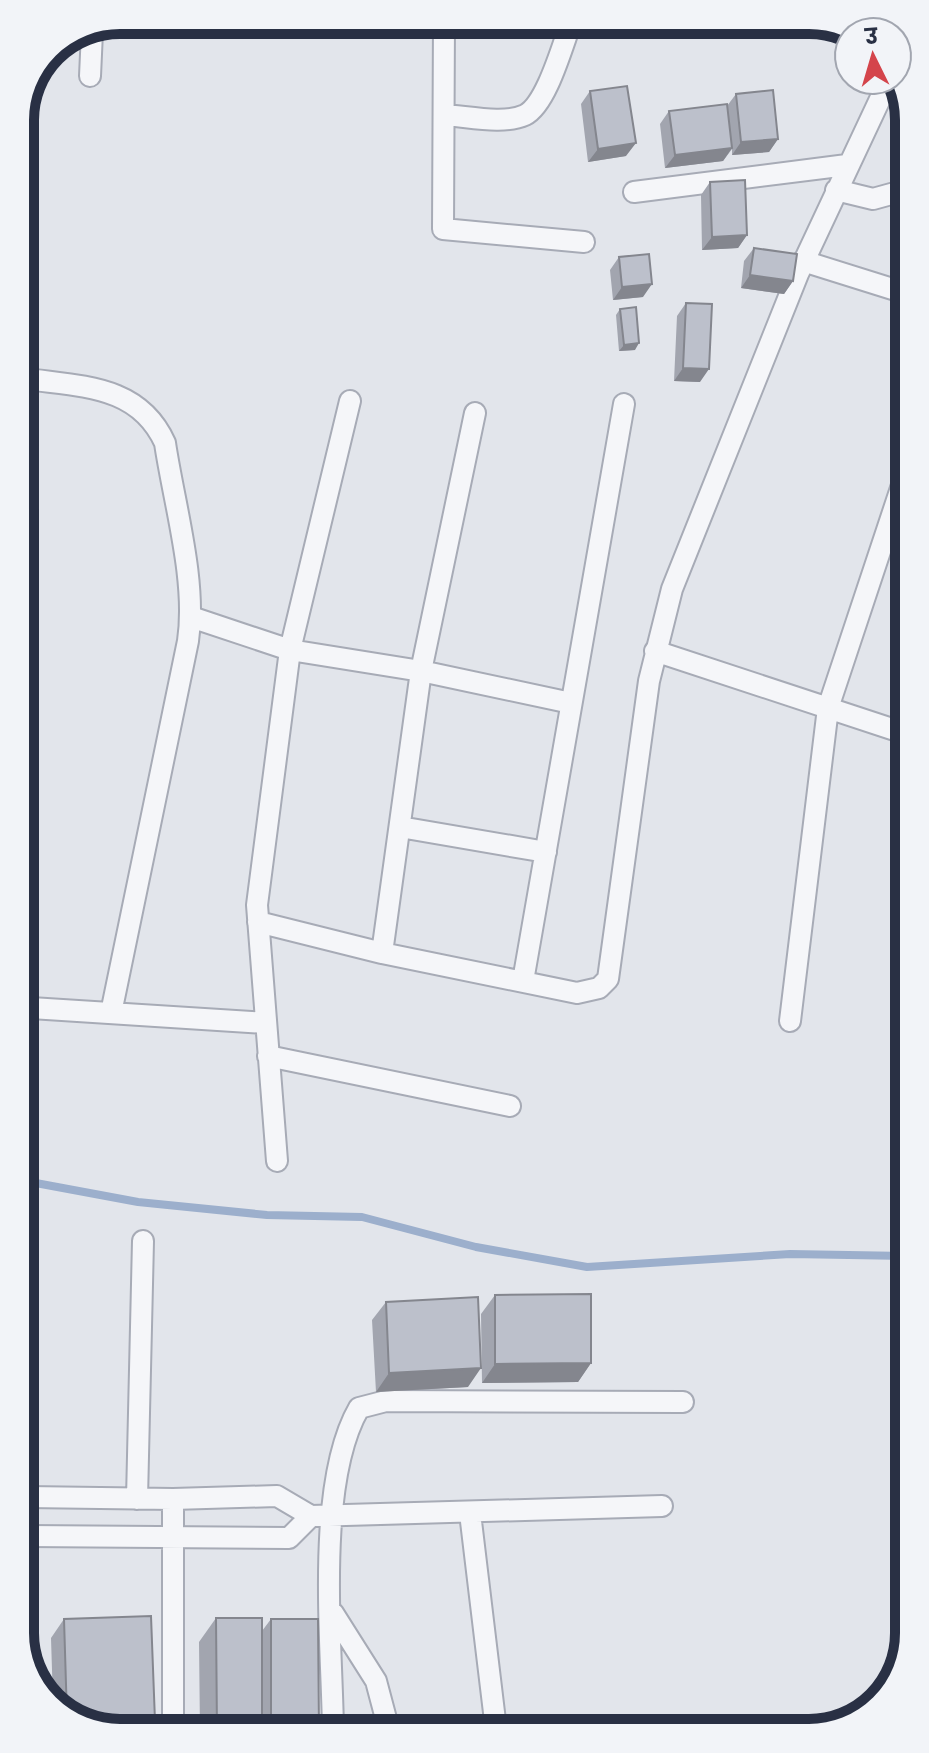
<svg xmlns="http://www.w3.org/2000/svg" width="929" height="1753" viewBox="0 0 929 1753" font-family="Poppins,'Noto Sans Devanagari',sans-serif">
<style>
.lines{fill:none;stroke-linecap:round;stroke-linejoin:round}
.stream{stroke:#9cafcc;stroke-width:8}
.minor-casing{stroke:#a7abb6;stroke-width:24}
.minor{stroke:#f5f6f9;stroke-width:20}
.wall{fill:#a2a5af}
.shaded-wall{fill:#84868e}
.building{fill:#bcc0cb;stroke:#84868e;stroke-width:2}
.rim{fill:none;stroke:#293044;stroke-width:10}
</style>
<rect width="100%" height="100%" fill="#e2e5eb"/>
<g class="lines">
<path class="stream" d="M25 1181 138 1202 267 1215 362 1217 476 1247 587 1267 790 1254 907 1256"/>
<defs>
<path id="minor" d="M444 20 443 229 584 242
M90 76 92 32
M444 115C466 116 504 125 525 115 547 104 563 43 572 20
M836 190 873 199 902 191
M634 192 847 165
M803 261 902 292
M21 378C78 387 138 383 165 443 174 504 197 580 188 641L111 1013
M191 617 290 650 421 671 571 703
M655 651 904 733
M400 827 546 852
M258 922 382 953 577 993 599 988 608 979 649 681 672 589 798 274 889 80
M382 953 421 671 475 413
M523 981 624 404
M31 1008 266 1023
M790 1021 828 708 903 482
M268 1056 510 1106
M277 1161 257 905 290 650 350 401
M902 1206 907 1154
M27 1497 173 1499 277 1496 311 1516 662 1506
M137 1499 143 1241
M173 1499V1732
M470 1513 496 1729
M27 1536 289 1538 311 1516
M333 1613 376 1681 389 1730
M333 1731C332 1642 315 1484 359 1408L386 1401 683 1402"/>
</defs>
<use href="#minor" class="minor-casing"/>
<use href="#minor" class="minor"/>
</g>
<path class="wall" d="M590 91 626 156 588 162 581 104Z
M736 94 778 139 769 152 732 155V149L723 161 665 168 660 124 669 111 727 106Z
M710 182 747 235 738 248 702 250 701 195Z
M754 248 793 281 784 294 741 288 744 261Z
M619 257 643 297 613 300 610 270Z
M686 303 700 382 674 381 677 316Z
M620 309 635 350 619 351 616 315Z
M495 1295 591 1363 578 1382 482 1383 481 1314Z
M386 1302 468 1387 376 1392 372 1320Z
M216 1618 262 1631 271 1619 319 1731 200 1732 199 1642Z
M64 1619 155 1721 146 1732 114 1733 64 1716 53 1702 51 1638Z"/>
<path class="shaded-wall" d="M778 139 769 152 732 155 741 142Z
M636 143 626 156 588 162 598 149Z
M732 148 723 161 665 168 675 155Z
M747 235 738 248 702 250 712 237Z
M750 275 793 281 784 294 741 288Z
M652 284 643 297 613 300 622 287Z
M639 343 635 350 619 351 624 345Z
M683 368 709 369 700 382 674 381Z
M591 1363 578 1382 482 1383 495 1364Z
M481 1368 468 1387 376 1392 389 1373Z
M155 1721 146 1732 114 1733 86 1723Z"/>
<path class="building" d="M627 86 636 143 598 149 590 91Z
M773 90 778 139 741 142 736 94Z
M727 104 732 148 675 155 669 111Z
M745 180 747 235 712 237 710 182Z
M754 248 797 254 793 281 750 275Z
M649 254 652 284 622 287 619 257Z
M686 303 712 304 709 369 683 368Z
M636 307 639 343 624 345 620 309Z
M591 1294V1363L495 1364V1295Z
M478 1297 481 1368 389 1373 386 1302Z
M151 1616 155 1721 86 1723 67 1717 64 1619Z
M216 1618H262V1731L217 1732Z
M271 1619H318L319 1731H271Z"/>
<path d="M0 0H929V1753H0ZM120 34H809A86 86 0 0 1 895 120V1633A86 86 0 0 1 809 1719H120A86 86 0 0 1 34 1633V120A86 86 0 0 1 120 34Z" fill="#f2f4f8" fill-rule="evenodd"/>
<path class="rim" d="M120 34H809A86 86 0 0 1 895 120V1633A86 86 0 0 1 809 1719H120A86 86 0 0 1 34 1633V120A86 86 0 0 1 120 34Z"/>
<g transform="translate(873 56) rotate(355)"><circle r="38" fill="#f2f4f8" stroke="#a2a6b0" stroke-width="2"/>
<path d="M0-6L14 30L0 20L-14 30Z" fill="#d4444b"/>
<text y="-12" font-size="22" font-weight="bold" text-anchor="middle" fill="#293044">उ</text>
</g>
</svg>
